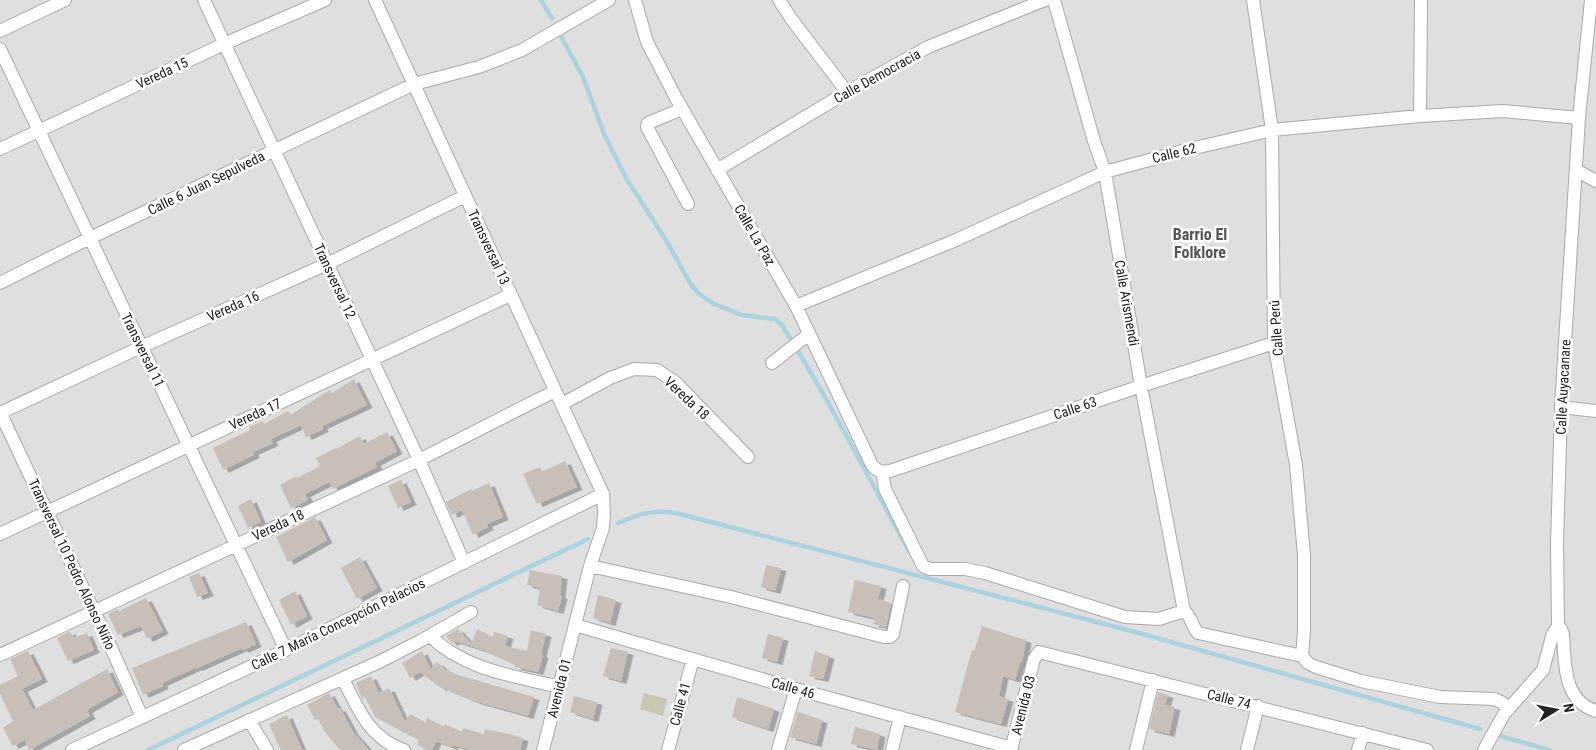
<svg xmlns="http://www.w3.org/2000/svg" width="1596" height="750" viewBox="0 0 1596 750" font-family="'Roboto Condensed',sans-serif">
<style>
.residential{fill:#e0dfdf}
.construction{fill:#c7c7b4}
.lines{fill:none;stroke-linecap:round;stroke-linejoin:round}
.stream{stroke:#aad3df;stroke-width:4.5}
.building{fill:#c7bfb8;filter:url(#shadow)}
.street-casing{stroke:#a9a9a9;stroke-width:14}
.street{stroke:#fff;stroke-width:12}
.labels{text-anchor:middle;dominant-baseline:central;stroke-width:5;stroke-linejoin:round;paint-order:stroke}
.street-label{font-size:14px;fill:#222;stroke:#fff}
.quarter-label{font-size:16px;font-weight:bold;fill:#555;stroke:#fff}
</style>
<defs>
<filter id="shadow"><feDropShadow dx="5.5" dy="3" stdDeviation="0" flood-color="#0004"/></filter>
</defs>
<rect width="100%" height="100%" fill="#f2efe9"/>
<path class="residential" d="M0 0H1596V750H0Z"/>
<path class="construction" d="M644 693 667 699 663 716 640 709Z"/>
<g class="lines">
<path class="stream" d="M541 0 552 18
M562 38 583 77 605 136 626 178 666 240 690 283 698 293 714 304 742 315 775 319 782 325C828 398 867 475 909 551
M618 523C640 514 653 509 676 513L1139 633 1480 729
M1501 736 1549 750
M148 750 588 539"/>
</g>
<path class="building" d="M354 379 367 405 322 426 323 429 306 437 301 425 271 439 273 443 253 452 254 455 223 470 213 448 250 430 249 427 263 421 264 424 288 411 290 415 330 390 332 393Z
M387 432 397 451 375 463 377 467 333 489 329 482 305 494 308 500 291 508 280 485 296 476 297 478 320 466 316 458 336 448V449L360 436 364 444Z
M565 461 577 487 537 504 523 474 540 467 542 472Z
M401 480 411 502 398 508 388 486Z
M489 483 503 517 487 524 488 527 473 535 462 510 452 515 446 502 471 489 472 491Z
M251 499 261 522 248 528 238 506Z
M315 517 327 540 288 562 276 537Z
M360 557 377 588 357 599 341 568Z
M766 565 781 568 775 591 761 587Z
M530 570 562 576 560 595 562 596 558 611 537 605 540 588 527 585Z
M199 573 208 593 197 597 189 577Z
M855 580 881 586 878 599 891 603 886 627 873 624 875 618 848 612Z
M295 591 307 616 291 625 279 600Z
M598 595 616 600 610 623 593 618Z
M146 598 163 631 147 639 141 626 118 635 108 614 118 609 119 611Z
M246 622 256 644 243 650 242 648 197 668V667L162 683 163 686 143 695 132 668Z
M982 626 1026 640 1022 662H1020L1015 680 1003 676 999 696 1008 699 1001 724 955 712 968 664 972 650 974 651Z
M458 629 471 644 477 629 493 637 494 632 508 636 505 646 527 651 531 630 546 634 541 654 543 655 538 672 515 667V664L483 650 455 641 452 643 446 636Z
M70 631 73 638 87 633 94 650 68 661 57 638Z
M768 634 783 638 777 662 762 658Z
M611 648 628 652 621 681 603 676Z
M28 651 42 679 22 689 33 710 107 669 118 692 87 710 90 716 29 750 25 740 13 746 3 728 13 721 0 694V685L18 676 10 659Z
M422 651 431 670 437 662 445 669 458 675 534 697 528 716 475 701 441 687 442 689 420 672 410 678 402 663Z
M815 651 829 656 823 679 809 676Z
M371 676 379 693 389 688 405 722 410 714 426 723 427 718 444 727 445 724 462 732 463 728 484 734 485 729 509 734 523 738 520 750H471L453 745 452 747 436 741 432 750H429L417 745 419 740 375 717 365 697 362 699 356 683Z
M1158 692 1168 695 1165 705 1175 707 1169 734 1149 729Z
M329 693 338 709 340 708 353 732 369 750H340L325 732 318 719 315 720 307 705Z
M574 696 597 702 593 719 570 712Z
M737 697 774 709 768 729 732 717Z
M798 712 822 720 816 744 790 737Z
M287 715 302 750H281L276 740 269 724Z
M855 727 880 734 877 750 851 744Z"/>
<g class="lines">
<defs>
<path id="street" d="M204 0 419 460 464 563
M375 0 603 494 604 513 603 528 590 566 543 750
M635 0 647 42 676 98 796 306 872 465C878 472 881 472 890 471L1141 386 1274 343
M779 0 792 20 847 92
M1054 0 1094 141 1105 172 1141 386 1184 611
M1253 0 1272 130 1274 343 1296 465 1304 555V631L1302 656
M0 31 65 0
M0 49 286 650
M682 109 648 123 647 127 688 204
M1420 116 1421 0
M0 149 224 44 325 0
M717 170 847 92 928 47 1045 0
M1576 170 1596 181
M0 283 90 238 414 84 479 67 522 50 609 0
M796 306 956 240 1105 172 1190 149 1272 130 1420 116 1503 111 1579 118
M772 363 809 334
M562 404 610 378 634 369 657 370 675 382 748 457
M1561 407 1596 411
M0 412 109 643 142 717
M0 413 141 347 327 264 465 196
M882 472 885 489 923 566 930 569H965L985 573 1125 617 1159 619 1184 611
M0 534 510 295
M590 566 731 597 884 637H890L893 634 903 586
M1184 611C1192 616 1191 626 1198 633L1302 656 1308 663 1316 667 1361 681 1440 697 1494 699 1501 702 1509 709
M575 625 796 689 1012 748
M1558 628 1561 629 1563 635C1565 663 1563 701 1596 711
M430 636C465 670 514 676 560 687
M0 655 419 460 555 391
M343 679C358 709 370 739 404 750
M249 720 267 750
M72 750 286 650 603 494
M184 750 381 661 422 640 471 612
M668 750 693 659
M778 750 796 689
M892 750 900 717
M1011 750 1034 659 1039 652 1427 750
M1136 750 1153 680
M1247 750 1258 706
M1358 750 1363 733
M1484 750 1504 714 1543 670 1553 633 1556 629 1558 628 1557 544 1561 407 1579 118 1591 0"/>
</defs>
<use href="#street" class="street-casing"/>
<use href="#street" class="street"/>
</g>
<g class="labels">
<g class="street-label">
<text transform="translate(162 73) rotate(-25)">Vereda 15</text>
<text transform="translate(877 76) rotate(-29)">Calle Democracia</text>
<text transform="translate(1174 153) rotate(-14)">Calle 62</text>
<text transform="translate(206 183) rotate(-26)">Calle 6 Juan Sepulveda</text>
<text transform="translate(755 235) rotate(60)">Calle La Paz</text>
<text transform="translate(489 247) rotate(65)">Transversal 13</text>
<text transform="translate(335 281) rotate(65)">Transversal 12</text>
<text transform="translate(1127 303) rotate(80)">Calle Arismendi</text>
<text transform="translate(233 306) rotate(-24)">Vereda 16</text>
<text transform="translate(1276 328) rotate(-94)">Calle Perú</text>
<text transform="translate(143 350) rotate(64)">Transversal 11</text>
<text transform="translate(1563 387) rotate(-87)">Calle Auyacanare</text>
<text transform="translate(687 398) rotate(43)">Vereda 18</text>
<text transform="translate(1075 408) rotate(-19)">Calle 63</text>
<text transform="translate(255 414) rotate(-25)">Vereda 17</text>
<text transform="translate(278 525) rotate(-25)">Vereda 18</text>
<text transform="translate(72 564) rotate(65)">Transversal 10 Pedro Alonso Niño</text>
<text transform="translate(338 624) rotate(-26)">Calle 7 María Concepción Palacios</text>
<text transform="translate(559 688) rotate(-76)">Avenida 01</text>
<text transform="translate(793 688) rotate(16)">Calle 46</text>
<text transform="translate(1229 699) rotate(14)">Calle 74</text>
<text transform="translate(680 704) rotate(-75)">Calle 41</text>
<text transform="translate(1023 705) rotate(-76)">Avenida 03</text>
</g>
<g class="quarter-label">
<text x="1200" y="234">Barrio El<tspan x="1200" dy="18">Folklore</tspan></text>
</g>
</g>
<g transform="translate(1556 710) rotate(80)" stroke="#ffffff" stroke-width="4" paint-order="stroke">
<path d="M0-4L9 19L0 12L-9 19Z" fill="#222222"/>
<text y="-8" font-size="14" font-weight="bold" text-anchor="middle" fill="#222222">N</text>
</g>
</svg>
